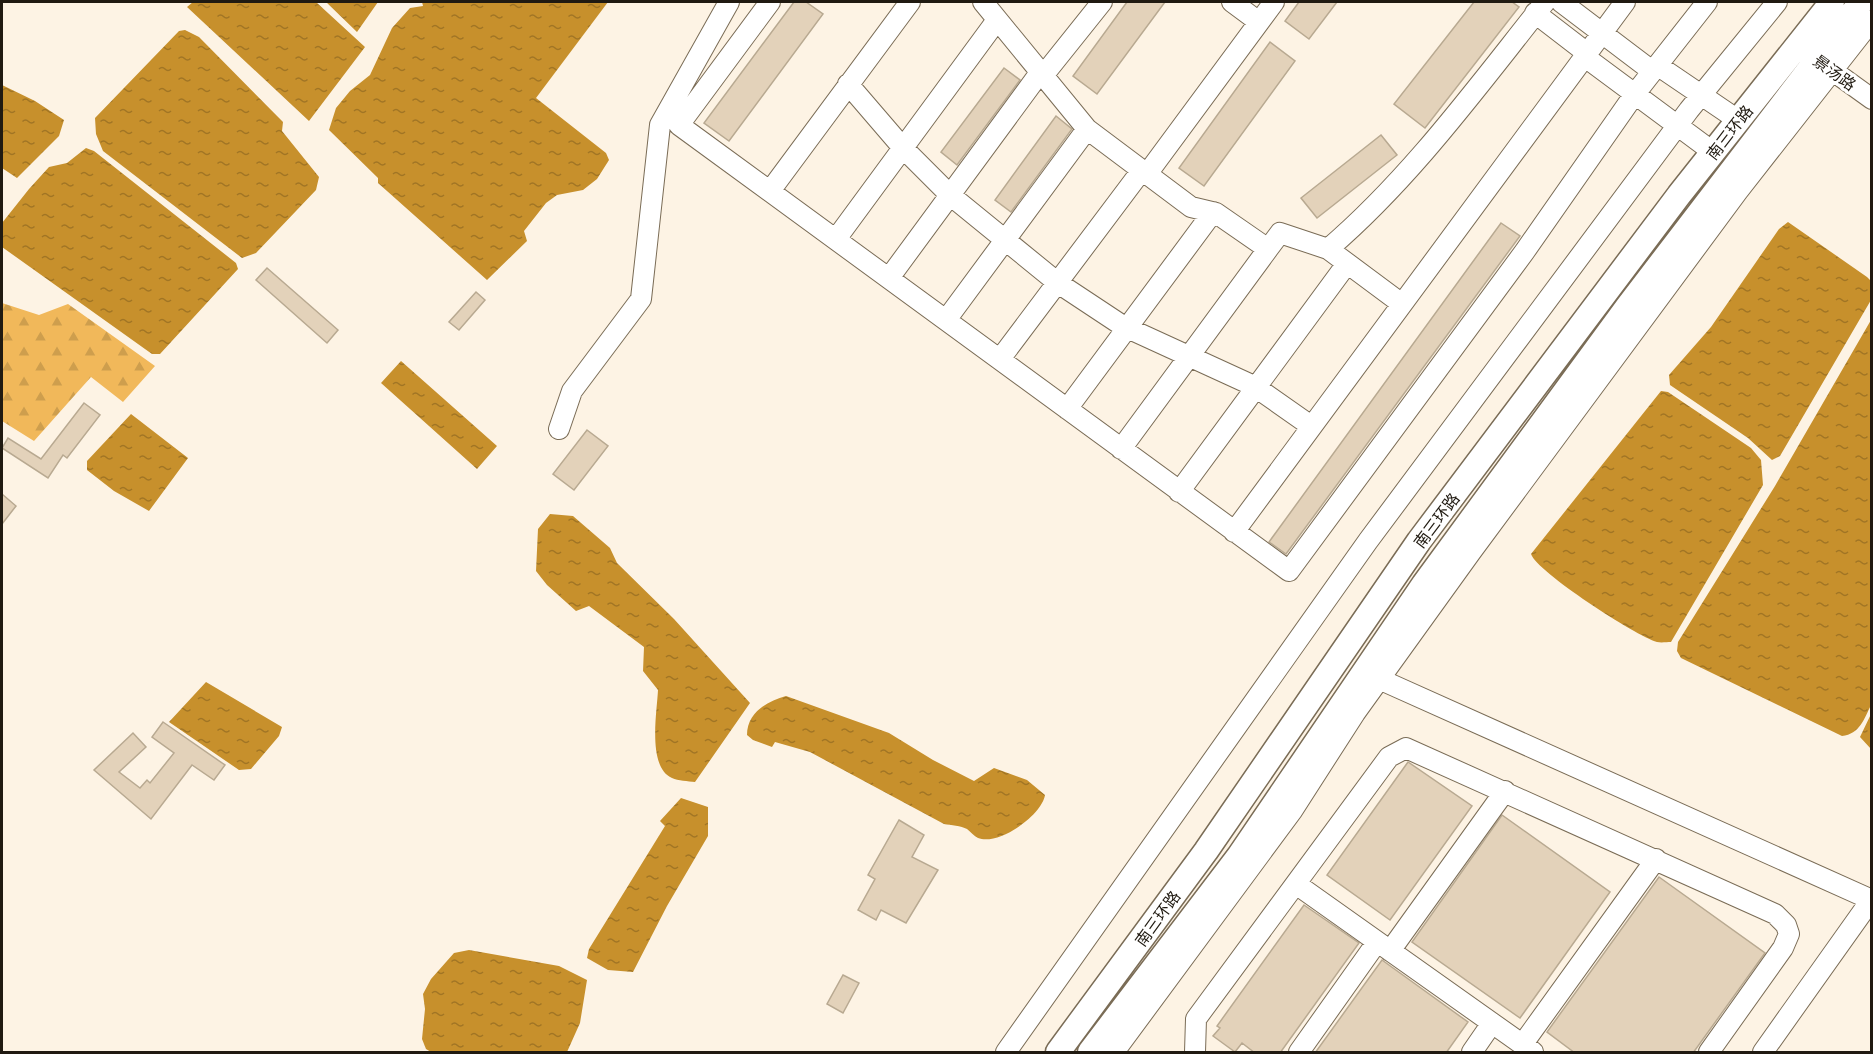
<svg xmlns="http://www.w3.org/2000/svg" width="1873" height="1054" viewBox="0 0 1873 1054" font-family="Commissioner,'Noto Sans SC',sans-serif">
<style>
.forest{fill:url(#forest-firs)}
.water{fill:url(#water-ripples)}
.building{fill:#e3d2ba;stroke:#b8a991;stroke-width:1.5}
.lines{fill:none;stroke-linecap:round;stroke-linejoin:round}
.minor-casing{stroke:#7a6c56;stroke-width:22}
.major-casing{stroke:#7a6c56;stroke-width:27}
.minor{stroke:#fff;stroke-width:20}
.major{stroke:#fff;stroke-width:24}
.labels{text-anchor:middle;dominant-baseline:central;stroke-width:6;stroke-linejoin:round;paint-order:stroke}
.street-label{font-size:16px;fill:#201a11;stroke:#fff}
</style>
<defs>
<pattern id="forest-firs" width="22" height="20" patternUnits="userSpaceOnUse" patternTransform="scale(1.5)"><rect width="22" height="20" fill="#f1b85a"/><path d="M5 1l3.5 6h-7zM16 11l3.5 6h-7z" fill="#ce9e4d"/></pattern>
<pattern id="water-ripples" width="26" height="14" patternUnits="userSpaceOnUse" patternTransform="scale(1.5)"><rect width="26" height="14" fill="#c7902c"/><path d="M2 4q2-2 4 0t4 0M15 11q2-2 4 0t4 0" fill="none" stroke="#a17524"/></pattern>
</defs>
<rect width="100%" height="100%" fill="#fdf3e4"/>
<path class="forest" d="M2 303 39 315 68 304 155 366 123 402 91 377 34 441 2 421Z"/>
<path class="water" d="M193 2H316L365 47 309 121 187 7Z
M326 2H378L357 32Z
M422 2H608L536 98 606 153 609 160 597 179 583 190 557 195 546 203 524 231 527 241 487 280 378 183V178L329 130 336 108 350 91 370 75 392 28 410 8 423 6Z
M185 30 199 37 283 122 282 131 319 177 316 190 256 253 242 258 103 151 96 134 95 118 179 31Z
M2 85 35 101 64 120 59 136 17 178 2 168Z
M86 148 94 151 236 263 238 269 160 354H152L2 247V223L29 189 49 167 67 163Z
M1788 222 1867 277 1871 281V300L1780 456 1772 460 1748 438 1670 385 1669 375 1711 327 1779 229Z
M1871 320V705C1864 719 1860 734 1842 736L1681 658 1677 651 1678 642 1775 486Z
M401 361 497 446 477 469 381 383Z
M1661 391 1668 392 1751 448 1761 460 1763 485 1671 642C1667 642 1661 643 1657 642 1636 636 1537 572 1531 554Z
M131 414 188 458 149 511 114 491 87 470V461Z
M550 514 573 516 610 548 617 563 674 619 750 703 695 782C688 781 678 781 672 778 647 767 657 712 658 690L643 671 644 647 589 606 576 611 547 585 536 571 538 529Z
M206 682 282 727 279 736 251 769 239 770 169 722Z
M786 696 889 733 933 760 974 781 994 768 1027 780 1045 795C1042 815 999 846 978 838 974 836 971 832 967 829 961 826 951 825 944 824L810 752 775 742 772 747 753 740 747 735C747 713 767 701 786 696Z
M1871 714V749L1860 737Z
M681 798 708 807V836L667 906 633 972 608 970 587 958 589 949 665 826 660 821Z
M469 950 559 966 587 980 580 1023 567 1052H431L426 1049 422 1039 425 1009 423 994 431 979 454 953Z"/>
<path class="building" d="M794 2H806L823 14 729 141 704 123Z
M1127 2H1165L1097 94 1073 76Z
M1299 2H1337L1309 39 1285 21Z
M1474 2H1512L1519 7 1425 128 1394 104Z
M1270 42 1295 61 1204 186 1179 168Z
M1004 68 1020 80 957 165 941 152Z
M1056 116 1072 129 1011 212 995 200Z
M1381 135 1397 155 1317 218 1301 198Z
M1501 223 1520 236 1286 554 1269 542Z
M267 268 338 330 327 343 256 280Z
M476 292 485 300 459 330 449 322Z
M84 403 100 415 67 458 63 455 48 478 2 448 8 438 41 459Z
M587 430 608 446 574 490 553 474Z
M2 494 16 506 2 524Z
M163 722 225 765 214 780 192 765 151 819 94 770 133 733 146 747 119 772 140 788 147 780 150 783 174 753 152 737Z
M1408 762 1472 806 1390 920 1327 875Z
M1502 815 1610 892 1520 1018 1412 942Z
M899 820 924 835 912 857 938 870 906 923 881 910 876 920 858 910 875 879 868 875Z
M1659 877 1765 953 1693 1053H1575L1547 1032Z
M1304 905 1359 943 1280 1053H1255L1242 1043 1235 1052 1213 1036 1220 1028 1217 1026Z
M1382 960 1468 1022 1446 1053H1315Z
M843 975 859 983 843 1013 827 1004Z"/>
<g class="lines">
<defs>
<path id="minor" d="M770 2 679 125 1289 571 1525 251 1634 95 1707 2
M983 2 1087 129 1191 207 1216 213 1268 249 1280 233 1328 249 1402 304
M1232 2 1259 22
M1561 2 1652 71
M1535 13 1587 53
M1585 57 1713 152
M1822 63 1872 99
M1657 65 1738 120
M1042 77 1102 2
M848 84 903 148 950 195 1058 283 1123 326 1254 386 1311 426
M1147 174 1274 2
M770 191 910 2
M836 239 997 20
M1328 249C1411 178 1477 87 1545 2
M889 278 1039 74
M946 320 1087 129
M1000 359 1142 170
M1067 409 1213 212
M559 429 572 391 641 299 660 125 729 2
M1121 449 1268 249
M1179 492 1346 265
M1234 532 1625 2
M1379 679 1872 900
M1296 884 1533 1052
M1390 951 1505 791
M1522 1045 1656 859
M1006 1052 1368 541 1689 110 1777 2
M1114 1052 1292 811 1355 713 1471 552 1738 191 1872 20
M1195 1052 1196 1019 1389 757 1406 748 1775 914 1786 925 1789 934 1783 948 1709 1052
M1299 1052 1377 942
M1472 1052 1492 1023
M1763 1052 1871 900"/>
<path id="major" d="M1058 1052 1206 851 1419 541 1679 195 1832 2
M1090 1052 1239 856 1424 584 1628 306 1861 2"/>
</defs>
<use href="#minor" class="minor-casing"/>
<use href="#major" class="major-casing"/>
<use href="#minor" class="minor"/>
<use href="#major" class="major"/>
</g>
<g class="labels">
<g class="street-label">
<text transform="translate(1835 72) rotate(36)">景汤路</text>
<text transform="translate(1729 132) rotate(-52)">南三环路</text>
<text transform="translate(1436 520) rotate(-53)">南三环路</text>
<text transform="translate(1157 918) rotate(-54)">南三环路</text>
</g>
</g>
<rect width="1873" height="1054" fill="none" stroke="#201a11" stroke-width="6"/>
</svg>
